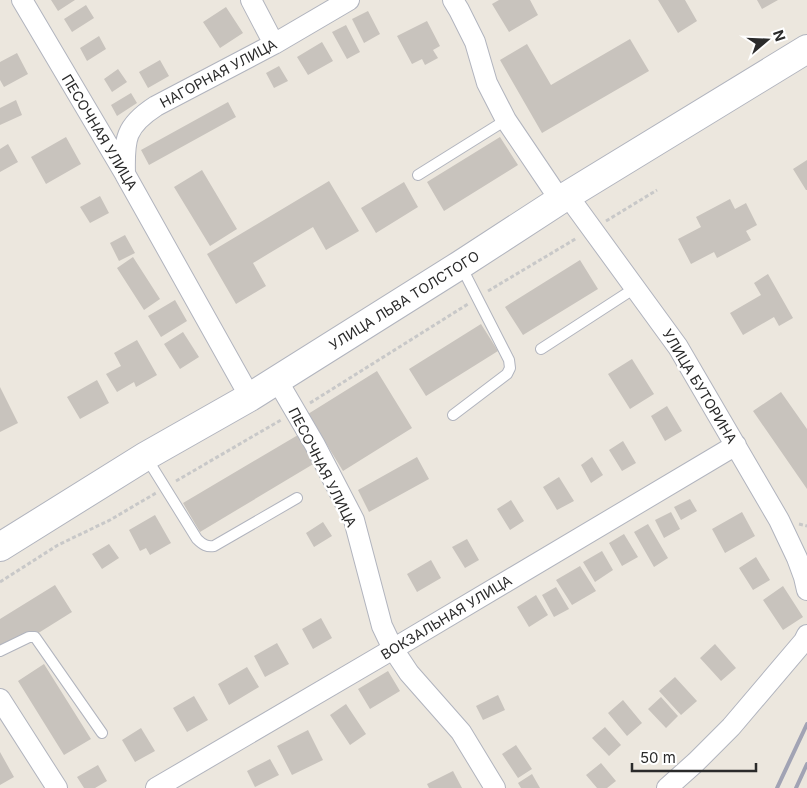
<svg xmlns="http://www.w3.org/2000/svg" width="807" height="788" viewBox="0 0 807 788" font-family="Inter,sans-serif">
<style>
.building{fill:#c8c3bd}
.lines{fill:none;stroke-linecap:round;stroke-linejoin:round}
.lane-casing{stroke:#b1b4be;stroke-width:12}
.street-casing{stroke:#b1b4be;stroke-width:22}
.secondary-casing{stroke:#b1b4be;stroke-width:30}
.path{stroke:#c8c8c8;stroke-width:3;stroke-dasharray:4 2.5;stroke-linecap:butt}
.lane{stroke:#fff;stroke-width:10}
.street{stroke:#fff;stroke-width:20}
.secondary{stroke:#fff;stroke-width:28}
.rail{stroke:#a1a3b4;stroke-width:4}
.labels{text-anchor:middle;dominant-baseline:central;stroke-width:5;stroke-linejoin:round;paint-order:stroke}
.street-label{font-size:14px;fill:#2b2b2b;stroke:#fff}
</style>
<rect width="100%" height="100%" fill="#ece7de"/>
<path class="building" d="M51 0H75L58 11Z
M499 0H530L538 15 509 32 492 4Z
M658 0H685L697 21 678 33Z
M757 0H778L762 9Z
M86 5 94 18 72 32 64 19Z
M226 7 243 33 220 48 203 22Z
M368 11 380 34 364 43 352 19Z
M427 21 440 46 433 50 438 58 425 65 422 59 412 64 397 36Z
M346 25 360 52 347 59 332 32Z
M99 36 106 49 87 61 80 48Z
M630 39 649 71 542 133 500 60 527 44 551 85Z
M322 42 333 61 308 75 297 57Z
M17 53 28 74 4 87 0 80V62Z
M160 60 169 76 148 88 139 72Z
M279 66 288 81 274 88 266 73Z
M118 69 127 82 112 92 104 79Z
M131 93 137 103 117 116 111 105Z
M16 100 22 115 0 125V108Z
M228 102 236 117 149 165 141 150Z
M66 137 81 164 46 184 31 157Z
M500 137 518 165 444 211 427 182Z
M8 144 18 162 0 172V149Z
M807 160V190H806L793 169Z
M202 170 237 229 210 246 174 187Z
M329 181 359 231 326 250 313 227 253 263 266 286 236 304 207 254Z
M404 182 418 207 376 233 361 208Z
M100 196 109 213 90 223 80 207Z
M730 199 735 209 746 203 757 225 746 231 751 240 717 258 714 252 691 264 678 239 701 227 696 217Z
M125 235 135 253 119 261 110 243Z
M133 257 160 299 144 310 117 268Z
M580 260 598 289 523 335 505 307Z
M768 274 793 318 779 326 774 317 743 335 730 313 761 295 754 283Z
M175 300 187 321 161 337 148 316Z
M481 324 498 351 426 396 409 369Z
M183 332 199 357 180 369 164 344Z
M137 340 157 375 136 387 134 382 117 392 106 374 121 366 114 353Z
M632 359 654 394 630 409 608 374Z
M377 371 412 428 343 471 308 414Z
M97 380 109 403 80 419 67 397Z
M0 387 18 423 0 432Z
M781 392 807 429V489L753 411Z
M667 406 682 431 665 441 651 416Z
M298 435 315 463 200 532 183 503Z
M623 441 636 463 622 471 609 450Z
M417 457 429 479 369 512 358 490Z
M592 457 603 475 591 483 581 465Z
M559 477 574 501 557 510 543 487Z
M690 499 697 511 681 520 674 507Z
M511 500 524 521 510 530 497 509Z
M671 512 680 529 664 538 655 520Z
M742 512 755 536 725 553 712 529Z
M155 515 171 543 150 555 146 548 140 551 129 530Z
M323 522 332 536 314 547 306 533Z
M648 524 668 558 654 567 634 532Z
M624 534 638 557 622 566 609 543Z
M467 539 479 560 465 568 452 547Z
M109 544 119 558 102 569 92 554Z
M602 551 613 570 595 582 583 562Z
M756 557 770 580 753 590 739 568Z
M431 560 441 578 417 592 407 574Z
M580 566 596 591 572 605 556 580Z
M55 585 72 612 0 657V619Z
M783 586 803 617 783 630 763 600Z
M556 587 569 609 554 617 542 595Z
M536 595 548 615 529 627 517 607Z
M321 618 332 638 313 649 302 629Z
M277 643 289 664 265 677 254 656Z
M715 644 736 668 721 681 700 658Z
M44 664 91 739 64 755 18 681Z
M247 667 259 687 229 705 218 684Z
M388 671 400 691 370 709 358 689Z
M675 677 697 701 681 715 659 691Z
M498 695 505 710 483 720 476 706Z
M194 696 208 720 187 732 173 708Z
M661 697 678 716 666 728 648 709Z
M623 700 642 723 627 736 608 713Z
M346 704 366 734 350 745 330 715Z
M605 727 621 745 609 756 592 738Z
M141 728 155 751 135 762 122 740Z
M308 730 323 760 292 775 277 746Z
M516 745 532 769 518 778 502 754Z
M0 752 14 777 0 785Z
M270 759 279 775 255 787 247 771Z
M601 763 616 781 607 788H597L586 775Z
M98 765 107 781 95 788H84L77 777Z
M453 771 462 788H429L427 784Z
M532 774 540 788H521L518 783Z"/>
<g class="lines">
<defs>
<path id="lane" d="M418 175 506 120
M541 349 635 288
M453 415 507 374 510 368 509 360 461 266
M146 457 197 539C203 545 207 547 214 546L297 498
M0 651 29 637H35L102 733"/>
<path id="street" d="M22 0 125 174 250 397
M251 0 274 44
M453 0 459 10 475 42 487 83 506 120 560 200
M125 174C124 139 125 126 156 106L274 44 349 0
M568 196 678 347 779 520 797 558 804 577 807 590
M277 380 315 445 354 520 382 626 393 649 409 673 461 732 495 788
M0 699 57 788
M156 788 393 649 736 445
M667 788 696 762 731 727 804 641 807 635"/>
<path id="secondary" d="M0 547 146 456 250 397 460 265 560 200 807 49"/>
</defs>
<use href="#lane" class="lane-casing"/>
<use href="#street" class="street-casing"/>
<use href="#secondary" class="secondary-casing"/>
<path class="path" d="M606 221 657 190
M488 291 577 238
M310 403 468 304
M176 481 281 420
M799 524 807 526
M0 582 58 545 110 520 156 493"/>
<use href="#lane" class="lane"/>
<use href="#street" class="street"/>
<use href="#secondary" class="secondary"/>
<path class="rail" d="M777 788 807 724
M796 788 807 764"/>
</g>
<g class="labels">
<g class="street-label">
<text transform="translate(218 73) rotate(-28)">НАГОРНАЯ УЛИЦА</text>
<text transform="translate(100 132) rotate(59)">ПЕСОЧНАЯ УЛИЦА</text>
<text transform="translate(404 300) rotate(-32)">УЛИЦА ЛЬВА ТОЛСТОГО</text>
<text transform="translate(700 386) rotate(59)">УЛИЦА БУТОРИНА</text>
<text transform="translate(323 467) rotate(63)">ПЕСОЧНАЯ УЛИЦА</text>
<text transform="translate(446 617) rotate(-31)">ВОКЗАЛЬНАЯ УЛИЦА</text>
</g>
</g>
<g transform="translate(767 40) rotate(71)" stroke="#ffffff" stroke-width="4" paint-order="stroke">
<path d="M0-4L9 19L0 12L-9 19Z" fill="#2b2b2b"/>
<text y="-8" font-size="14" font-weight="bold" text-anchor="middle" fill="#2b2b2b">N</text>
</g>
<path d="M632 763v8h124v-8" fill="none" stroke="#2b2b2b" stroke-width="2.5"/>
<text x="640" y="763" font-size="15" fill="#2b2b2b" stroke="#ffffff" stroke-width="4" paint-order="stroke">50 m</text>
</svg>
